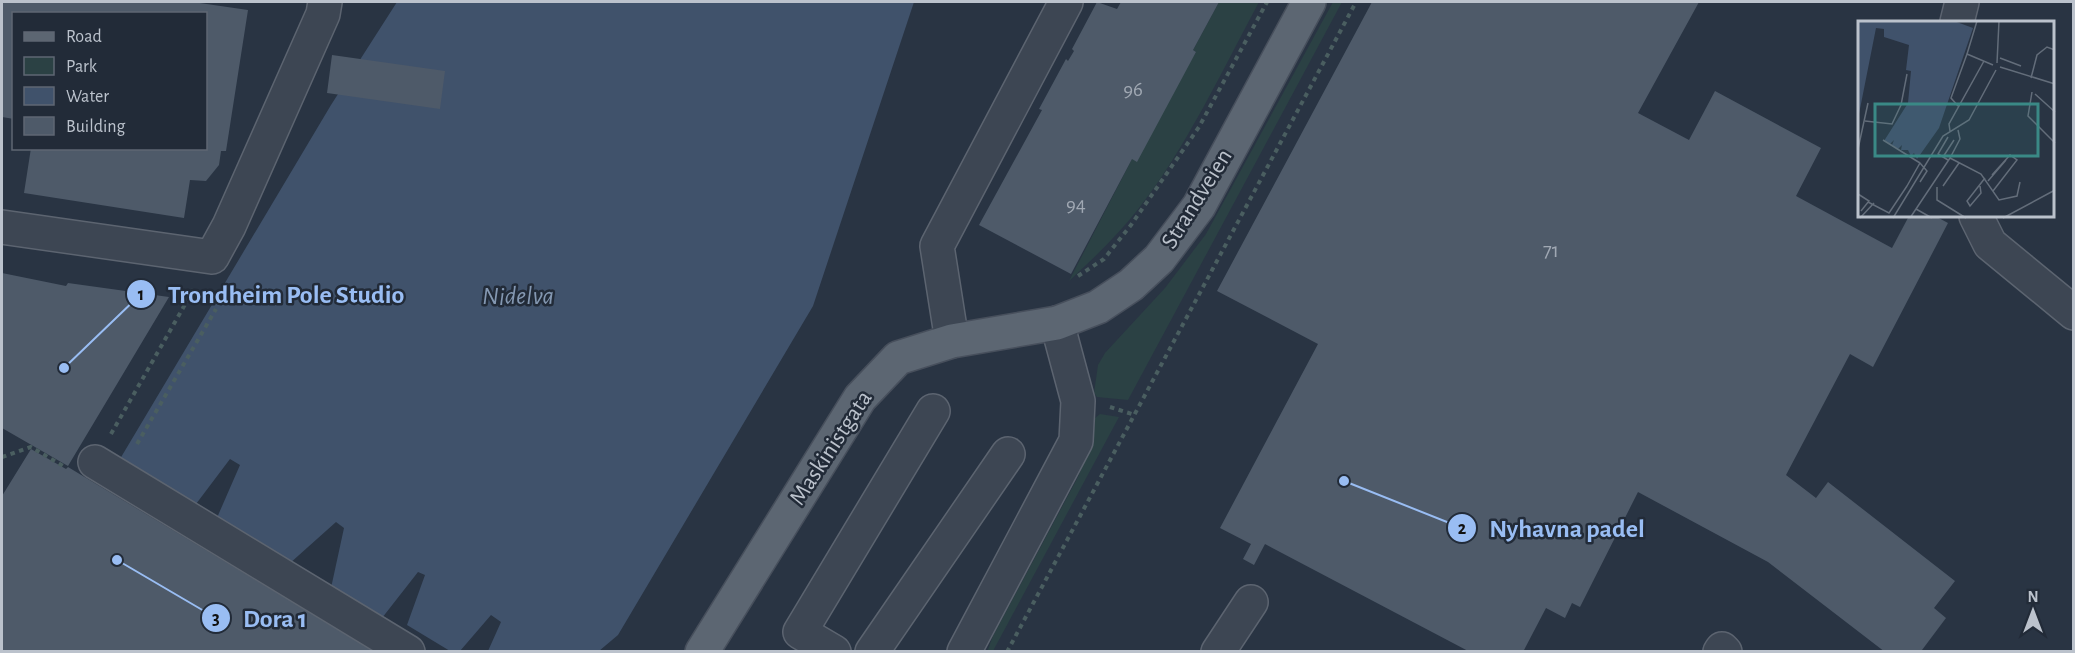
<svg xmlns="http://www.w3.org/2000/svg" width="2075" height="653" viewBox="0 0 2075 653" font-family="'Alegreya Sans',sans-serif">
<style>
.green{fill:#2b4144}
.water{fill:#40526b}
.building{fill:#4e5a69}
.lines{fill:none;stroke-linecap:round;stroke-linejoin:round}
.minor-casing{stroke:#5c6470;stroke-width:36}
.major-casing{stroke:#474f5c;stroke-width:36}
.path{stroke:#4a5e60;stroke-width:4;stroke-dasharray:4.5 4.5;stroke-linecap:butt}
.minor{stroke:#3d4653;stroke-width:33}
.major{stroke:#5c6672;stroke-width:33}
.labels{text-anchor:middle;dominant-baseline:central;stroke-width:5;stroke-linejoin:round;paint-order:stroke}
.number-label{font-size:21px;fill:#a0a8b3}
.street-label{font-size:24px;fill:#bbc2cc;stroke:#222b38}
.water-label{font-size:26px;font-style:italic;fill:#8498b2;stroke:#222b38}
.inset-road{fill:none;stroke:#636d7a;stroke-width:1.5}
.view{fill:#3a8986;fill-opacity:0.15;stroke:#3a8986;stroke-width:3}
.inset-edge{fill:none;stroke:#bbc2cc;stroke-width:3}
.leader{fill:none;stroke:#99bdf3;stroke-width:2}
.callout-dot{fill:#99bdf3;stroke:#222b38;stroke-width:2}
.mark-label{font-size:18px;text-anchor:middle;font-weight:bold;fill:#111}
.callout-label{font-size:26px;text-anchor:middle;font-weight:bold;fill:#99bdf3;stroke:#222b38;stroke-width:5;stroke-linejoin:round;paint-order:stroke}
</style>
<rect width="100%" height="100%" fill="#293443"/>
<path class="green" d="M1219 2H1259C1224 67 1185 150 1139 208 1118 235 1094 258 1069 281L1132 159 1196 52 1193 50Z
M1333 2H1342L1128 400 1097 397 1094 393 1098 365 1105 353 1165 288 1206 234Z
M1100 414 1119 417 993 651 987 652 993 636 1078 477 1093 440 1095 418Z"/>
<path class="water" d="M397 2H914L813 306 618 635 599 651H488L501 622 491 615 460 651H450L407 625 425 575 418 572 382 618 331 588 344 528 336 522 289 564 216 520 240 465 230 459 193 508 117 464 331 105Z"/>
<path class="building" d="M2 2H193L248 10 226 151H221L219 165 206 181 190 180 184 218 24 193 31 148H206V14H14V119L2 117Z
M1097 2 1117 9 1121 2H1219L1193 50 1196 52 1137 162 1132 159 1071 274 979 225 1042 110 1039 109 1066 59 1068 61 1074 51 1072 49Z
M1372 2H1699L1638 113 1689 140 1715 91 1821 148 1796 196 1892 248 1909 216H1935L1948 223 1873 367 1850 354 1786 475 1816 498 1828 482 1955 581 1934 608 1946 618 1922 650 1924 652H1885L1768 562 1638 492 1580 607 1572 603 1565 618 1546 608 1523 652H1470L1265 544 1254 565 1243 559 1251 544 1220 528 1318 344 1217 291Z
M332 55 445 71 440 109 327 93Z
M2 273 66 286 68 283 169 297 68 466 2 428Z
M31 449 66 469 68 467 375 652H2V496Z"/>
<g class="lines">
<defs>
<path id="minor" d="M1957 22 1962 2
M1976 216 1990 244 2074 313
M2 227 212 257 229 226 323 14 325 2
M952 341 937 246 1066 2
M95 462 408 652
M834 652 800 632 933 411
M872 652 1008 454
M964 652 1076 441 1078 401 1057 323
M1218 652 1251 602
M1720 652 1722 649 1725 652"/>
<path id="major" d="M702 652 860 398 898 358 952 341 1057 323 1098 307 1131 285 1159 259 1199 206 1309 2"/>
</defs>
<use href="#minor" class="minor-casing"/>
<use href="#major" class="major-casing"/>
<path class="path" d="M1078 276 1104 259 1131 225 1199 127 1267 2
M1110 407 1135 415
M111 434 195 287
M137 444 216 309
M2 457 31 447 63 466
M1007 652 1356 2"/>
<use href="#minor" class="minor"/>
<use href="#major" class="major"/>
</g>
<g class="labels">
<g class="number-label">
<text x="1133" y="89">96</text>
<text x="1076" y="204">94</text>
<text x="1551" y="250">71</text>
</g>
<g class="street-label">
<text transform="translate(1197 199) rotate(-58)">Strandveien</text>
<text transform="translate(831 448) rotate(-57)">Maskinistgata</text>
</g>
<g class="water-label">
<text x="518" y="296">Nidelva</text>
</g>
</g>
<g transform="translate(1858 21)">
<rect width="196" height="196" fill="#293443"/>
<path d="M0 0H96L115 7 81 107 59 138 56 132 53 135 50 129H43L44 124 40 128 34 124 36 119 32 123 26 120 50 82 53 50 48 49 51 24 26 16V8L18 7 0 98Z" fill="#40526b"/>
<path class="inset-road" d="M119 0 109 33 135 44M129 0H162M142 37 163 45M139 42 141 0M142 46 197 63M173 57 179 34 189 26 197 29M174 71 170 95 197 122M177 73 197 91M100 85 93 77 109 33M7 100 34 103 43 84 49 53M92 110 91 103 126 40M90 116 80 133 90 139M25 119 62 142M0 128 10 82M85 136 96 119M92 137 123 153 141 179 159 175 162 161M134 154 152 134 159 139 135 170M130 160 148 139M49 165 62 142 69 150 62 161M85 165 101 142M122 165 123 172 112 185 109 180 127 157M79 166V179L108 197M0 173 11 180 3 190M10 181 31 192 49 165M58 188 74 197M2 197 16 182M35 197 85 115 111 99 138 49M52 197 92 137 102 118 100 109M145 197 197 169"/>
<path class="view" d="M17 83H180V135H17Z"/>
<rect width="196" height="196" class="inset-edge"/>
</g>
<path class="leader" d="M64 368L141 294M1344 481L1462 528M117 560L216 618"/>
<g class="callout-dot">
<circle cx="64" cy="368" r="6"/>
<circle cx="1344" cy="481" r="6"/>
<circle cx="117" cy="560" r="6"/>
<circle cx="141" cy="294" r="15"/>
<circle cx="1462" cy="528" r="15"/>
<circle cx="216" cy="618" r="15"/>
</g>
<g class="mark-label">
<text x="141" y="300">1</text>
<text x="1462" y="534">2</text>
<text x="216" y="624">3</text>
</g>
<g class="callout-label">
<text x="286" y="303">Trondheim Pole Studio</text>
<text x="1567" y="537">Nyhavna padel</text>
<text x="275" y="627">Dora 1</text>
</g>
<rect width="2075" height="653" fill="none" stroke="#bbc2cc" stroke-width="6"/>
<rect x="12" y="12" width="195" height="138" fill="#222b38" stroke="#5f6773" stroke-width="1.5"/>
<rect x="24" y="32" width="30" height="9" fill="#5c6672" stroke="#5f6773" stroke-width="1.5"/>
<text x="66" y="42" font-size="18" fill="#bbc2cc">Road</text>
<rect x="24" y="57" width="30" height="18" fill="#2b4144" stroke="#5f6773" stroke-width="1.5"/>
<text x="66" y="72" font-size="18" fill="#bbc2cc">Park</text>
<rect x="24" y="87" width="30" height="18" fill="#40526b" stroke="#5f6773" stroke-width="1.5"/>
<text x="66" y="102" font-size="18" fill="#bbc2cc">Water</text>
<rect x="24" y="117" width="30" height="18" fill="#4e5a69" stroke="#5f6773" stroke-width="1.5"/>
<text x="66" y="132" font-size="18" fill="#bbc2cc">Building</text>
<g transform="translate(2033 611)" stroke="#222b38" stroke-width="4.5" paint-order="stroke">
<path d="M0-4.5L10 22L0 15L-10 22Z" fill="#bbc2cc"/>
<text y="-9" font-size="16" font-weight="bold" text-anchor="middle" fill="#bbc2cc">N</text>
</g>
</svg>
